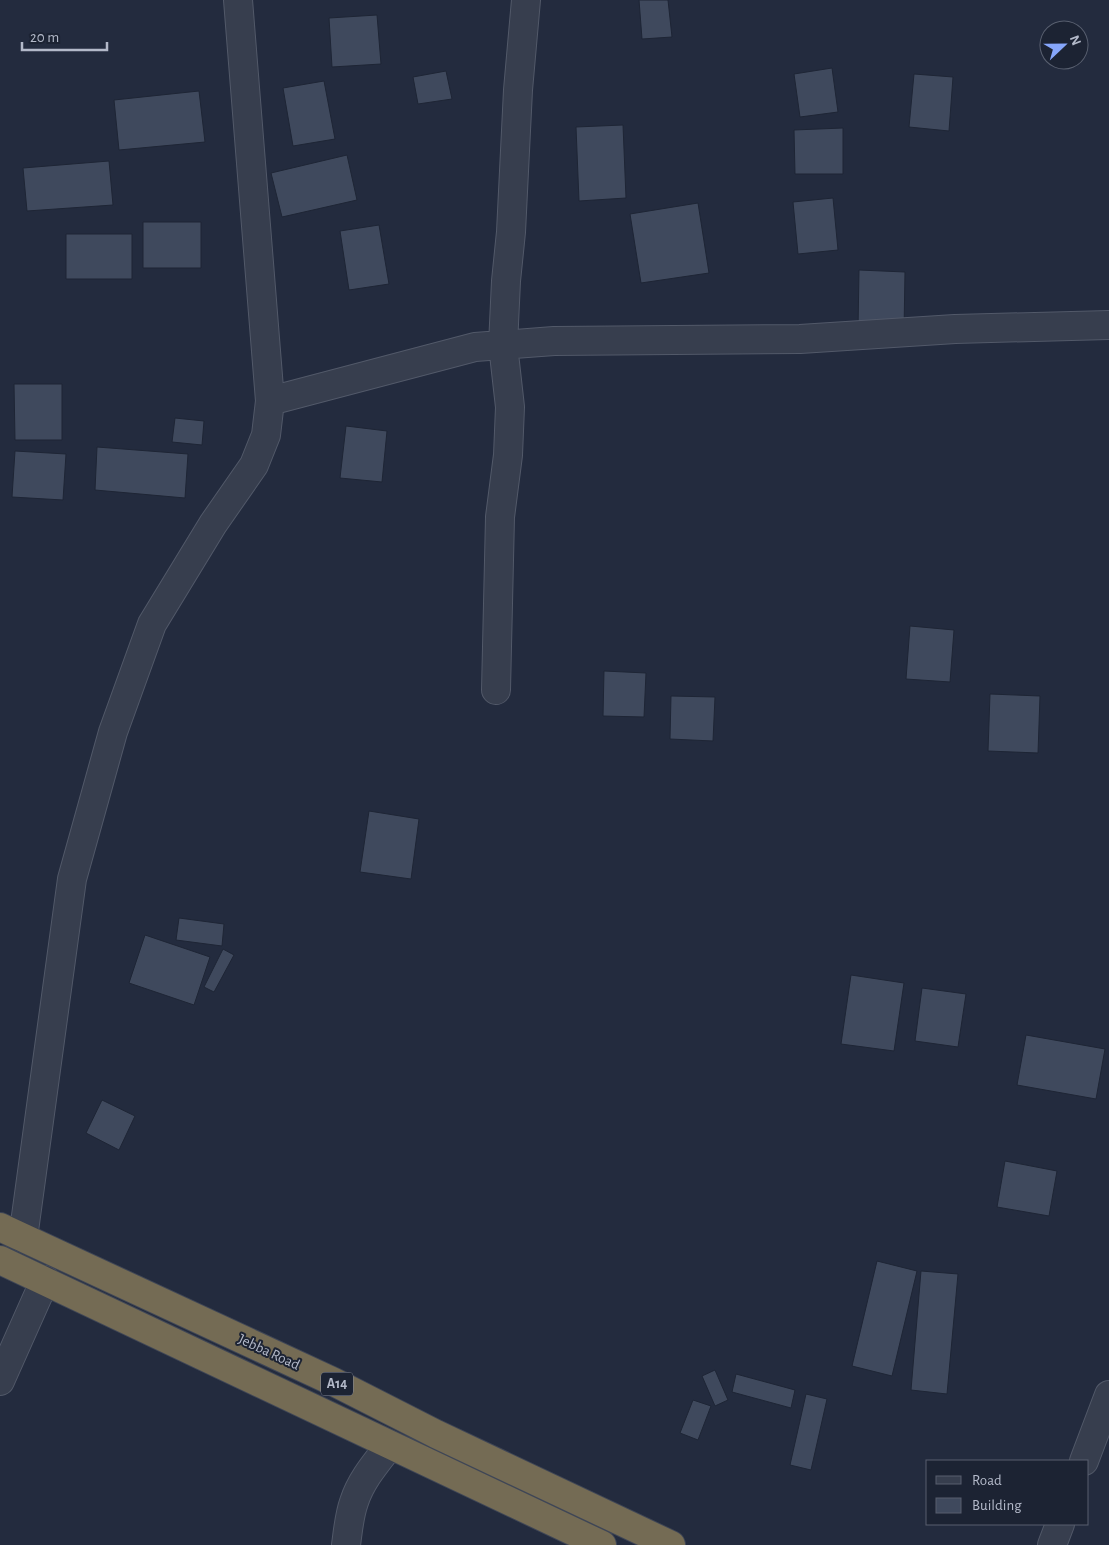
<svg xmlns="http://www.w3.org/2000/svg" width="1109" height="1545" viewBox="0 0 1109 1545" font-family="'Alegreya Sans',sans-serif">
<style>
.building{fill:#3f495d;stroke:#1e2535}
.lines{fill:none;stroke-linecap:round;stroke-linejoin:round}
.street-casing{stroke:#525969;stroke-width:30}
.highway-casing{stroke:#3f4656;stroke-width:30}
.street{stroke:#373e4e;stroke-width:28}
.highway{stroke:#746b54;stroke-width:28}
.labels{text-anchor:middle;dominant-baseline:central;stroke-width:4;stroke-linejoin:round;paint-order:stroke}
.shield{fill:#1c2333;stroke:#868c9c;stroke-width:1}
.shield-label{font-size:14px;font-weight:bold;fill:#b3b9c9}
.street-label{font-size:15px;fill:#b3b9c9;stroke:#1c2333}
</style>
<rect width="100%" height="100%" fill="#232b3e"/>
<path class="building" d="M639 0H668L672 37 642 39Z
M377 15 381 64 332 67 329 18Z
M832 68 838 112 800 117 794 74Z
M446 71 452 99 418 104 413 77Z
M914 74 953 77 949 131 909 127Z
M324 81 335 139 293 146 283 88Z
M199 91 205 142 119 150 114 100Z
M623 125 626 198 579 201 576 127Z
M843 128V174H795L794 130Z
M347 155 357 200 282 217 271 173Z
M109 161 113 205 27 211 23 168Z
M833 198 838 250 798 254 793 202Z
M698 203 709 273 641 283 630 214Z
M143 222H201V268H143Z
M379 225 389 284 349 290 340 231Z
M66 234H132V279H66Z
M859 270 905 272 904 331 858 330Z
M14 384H62V440H15Z
M175 418 204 421 202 445 172 442Z
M346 426 387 431 382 482 340 478Z
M97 447 188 454 185 498 95 490Z
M15 451 66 454 63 500 12 497Z
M910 626 954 630 950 682 906 679Z
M604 671 646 673 644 717 603 716Z
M990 694 1040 696 1038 753 988 751Z
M671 696 715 697 713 741 670 739Z
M369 811 419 819 411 879 360 872Z
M179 918 224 924 222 946 176 940Z
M145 935 210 957 194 1005 129 983Z
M223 949 234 955 214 992 204 987Z
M851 975 904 983 894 1051 841 1044Z
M922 988 966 994 958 1047 915 1041Z
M1026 1035 1105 1049 1096 1099 1017 1085Z
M102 1100 135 1116 119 1150 86 1133Z
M1005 1161 1057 1171 1049 1216 997 1207Z
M877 1261 917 1271 892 1376 852 1366Z
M921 1271 958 1274 947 1394 911 1390Z
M715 1370 728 1400 715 1406 702 1376Z
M736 1374 795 1390 791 1408 732 1392Z
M806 1394 827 1399 811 1470 790 1465Z
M693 1400 711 1406 698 1440 680 1433Z"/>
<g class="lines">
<defs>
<path id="street" d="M270 401 475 347 554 341 800 339 955 329 1109 325
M496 690 500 517 508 455 510 407 503 345 506 281 511 232 518 90 526 0
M23 1238 72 879 113 732 152 624 213 524 254 465 266 435 270 401 238 0
M0 1381 45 1280
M1084 1461 1109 1395
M346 1545C348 1531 349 1516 354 1502 361 1480 376 1463 390 1445
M1052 1545 1060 1524"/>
<path id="highway" d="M0 1227 334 1382 436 1434 671 1545
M0 1260 602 1545"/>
</defs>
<use href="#street" class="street-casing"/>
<use href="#highway" class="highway-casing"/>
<use href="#street" class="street"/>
<use href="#highway" class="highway"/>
</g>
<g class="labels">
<rect class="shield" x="321" y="1372.5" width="32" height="23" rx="4"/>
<g class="shield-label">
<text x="337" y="1384">A14</text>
</g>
<g class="street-label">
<text transform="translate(269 1352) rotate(25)">Jebba Road</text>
</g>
</g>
<rect x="926" y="1460" width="162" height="65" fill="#1c2333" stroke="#585f6f"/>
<rect x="936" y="1476" width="25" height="8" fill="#373e4e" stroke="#585f6f"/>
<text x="972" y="1485" font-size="15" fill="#b3b9c9">Road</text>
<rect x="936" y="1498" width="25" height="15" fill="#3f495d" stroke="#585f6f"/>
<text x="972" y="1510" font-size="15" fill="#b3b9c9">Building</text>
<g transform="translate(1064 45) rotate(68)"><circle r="24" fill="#1c2333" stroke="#585f6f"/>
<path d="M0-4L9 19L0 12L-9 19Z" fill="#86a6fb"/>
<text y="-8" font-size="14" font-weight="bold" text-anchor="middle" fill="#b3b9c9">N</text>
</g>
<path d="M22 42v8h85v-8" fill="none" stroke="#b3b9c9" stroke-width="2.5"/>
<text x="30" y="42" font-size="15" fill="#b3b9c9" stroke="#1c2333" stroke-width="4" paint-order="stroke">20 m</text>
</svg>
